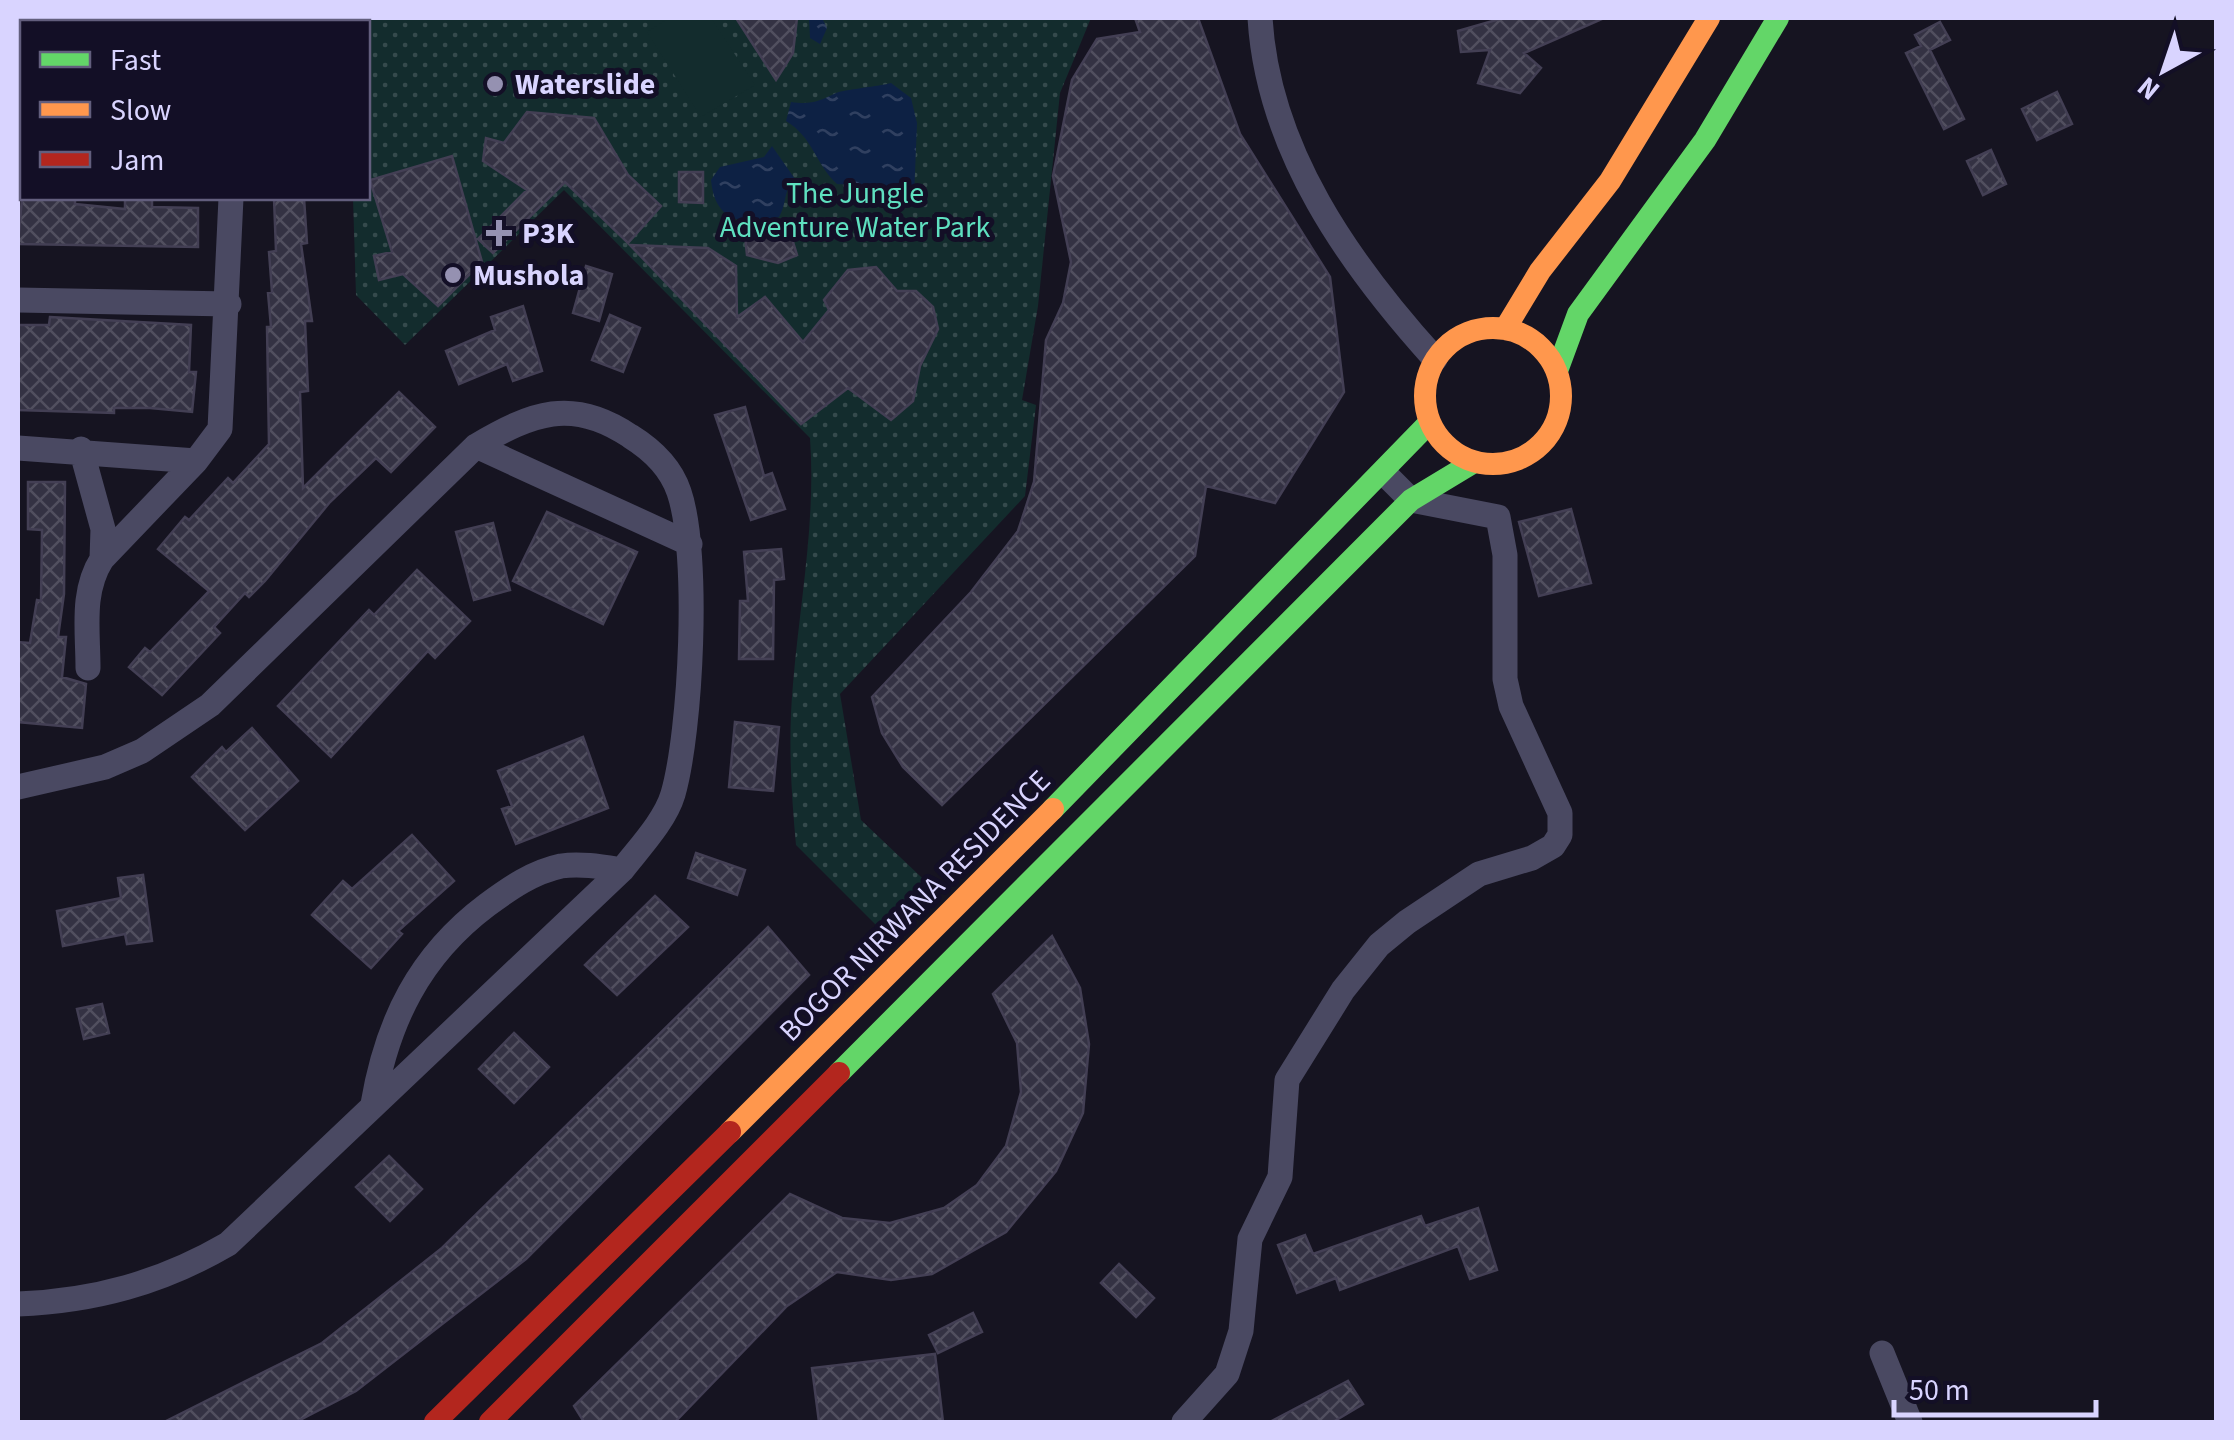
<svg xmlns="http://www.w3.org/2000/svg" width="2234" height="1440" viewBox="0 0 2234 1440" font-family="'Source Sans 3',sans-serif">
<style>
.grass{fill:url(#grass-dots)}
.garden{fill:#132c2d}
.water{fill:url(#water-ripples)}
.building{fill:url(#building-cross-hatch);stroke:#433f54;stroke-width:2.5}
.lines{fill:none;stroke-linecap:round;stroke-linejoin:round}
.street{stroke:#4a4962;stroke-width:25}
.fast{stroke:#63d668;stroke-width:22}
.slow{stroke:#ff974d;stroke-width:22}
.jam{stroke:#b3261e;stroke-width:22}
.poi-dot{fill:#9591b1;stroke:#130f26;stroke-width:4}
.labels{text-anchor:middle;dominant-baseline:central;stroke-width:10;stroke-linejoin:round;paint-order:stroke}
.poi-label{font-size:30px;font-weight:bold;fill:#d9d4ff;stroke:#130f26;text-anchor:start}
.park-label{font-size:30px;fill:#5fe0c0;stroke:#130f26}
.street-label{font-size:30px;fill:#d9d4ff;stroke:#130f26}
</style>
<defs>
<pattern id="grass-dots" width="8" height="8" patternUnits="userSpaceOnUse" patternTransform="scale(2.5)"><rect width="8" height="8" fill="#132c2d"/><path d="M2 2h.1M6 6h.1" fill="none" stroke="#354a4c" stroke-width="1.8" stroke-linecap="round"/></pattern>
<pattern id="water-ripples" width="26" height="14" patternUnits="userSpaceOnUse" patternTransform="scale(2.5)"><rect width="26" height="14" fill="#0d2144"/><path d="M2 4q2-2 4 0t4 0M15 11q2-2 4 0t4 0" fill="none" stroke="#304060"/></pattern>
<pattern id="building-cross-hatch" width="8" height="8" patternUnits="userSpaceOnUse" patternTransform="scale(2.5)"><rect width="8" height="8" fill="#343243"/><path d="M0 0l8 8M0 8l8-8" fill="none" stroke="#514f5f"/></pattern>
</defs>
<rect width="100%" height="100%" fill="#161421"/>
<path class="grass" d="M355 18H1091L1060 93 1038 306 1022 400 1036 405 1025 496 840 694 861 820 939 894 894 943 796 845C791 791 788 738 793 684 800 601 816 521 810 438L564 190 405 345 356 295 353 198H368V22H355Z"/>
<path class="garden" d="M669 18H711L755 85 701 117 647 32Z"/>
<path class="water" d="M809 18H822L827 28 820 44 810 38Z
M891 83 911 98 917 123 914 198 901 202 879 198V186L837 184C816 165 813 137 786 121L791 102C812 105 819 101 836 93 842 90 881 86 891 83Z
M772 146 795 179C783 190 787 204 779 217 744 226 715 223 711 180L720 167 764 157Z"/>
<path class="building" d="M736 18H797L793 53 776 80Z
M1135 18H1198L1240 134 1330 277 1344 392 1275 503 1206 486 1195 556 942 805 903 767 882 733 872 697 971 592 1018 531 1034 482 1046 340 1063 303 1071 262 1053 176 1072 80 1097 39 1140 32Z
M1503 18H1604L1524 53 1541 68 1520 93 1478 83 1490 50 1461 52 1458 31Z
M1940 22 1950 40 1930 50 1964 119 1944 129 1906 53 1921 46 1915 35Z
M2057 92 2072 124 2037 140 2022 109Z
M527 112 594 118 628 175 661 206 628 243 565 182 493 253 478 239 527 190 483 161 486 138 504 143Z
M1991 150 2006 184 1983 195 1967 161Z
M452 156 482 262 438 306 403 274 379 280 374 256 392 252 370 180Z
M679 172H703V203L679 202Z
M22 198H75V204L125 209V198H152V207L198 208V247L18 244Z
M274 198H304L307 243 301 244 312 321H305L308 391 300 392 303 488 399 392 435 427 391 472 376 458 330 502 265 581 249 597 245 593 214 627 220 633 162 695 129 667 145 648 150 652 209 591 158 549 185 517 189 520 228 478 233 483 269 444 267 327H271L268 293 272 292 269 252 276 251Z
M790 232 797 255 778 263 747 255 745 236Z
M630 245 708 248 736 266 737 317 765 297 803 342 829 310 824 300 848 270 876 267 897 291H916L933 307 938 329 920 366 913 401 891 420 848 388 801 424Z
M586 266 612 274 599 321 573 313Z
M523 306 542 371 513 381 507 364 459 384 446 351 495 330 491 317Z
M610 315 640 328 623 372 592 360Z
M50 317 191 325 189 372H196L192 412 150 408H114V413L18 410V325H49Z
M745 407 764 476 772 473 785 509 751 520 715 415Z
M28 482H65L64 594 58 637H66L62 677 86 684 82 728 18 722V642L30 643 37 600 41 601 42 530 28 529Z
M1571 509 1591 583 1539 596 1519 522Z
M547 512 637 552 603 624 513 581Z
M493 523 510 590 474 600 456 532Z
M781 549 784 579 774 580 773 659H739L740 601H748L744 552Z
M417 570 470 621 435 658 428 651 331 757 278 706 369 610 374 615Z
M735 722 779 727 773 791 729 787Z
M252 728 298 781 245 830 192 777 222 747 226 752Z
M583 737 608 808 516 844 502 809 512 806 498 771Z
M412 835 454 881 398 931 402 934 371 968 312 915 343 881 352 889Z
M696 853 745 870 737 895 688 878Z
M143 875 152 941 127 944 125 934 63 946 57 911 121 898 118 878Z
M655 896 688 927 617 995 585 965Z
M768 927 809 975 526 1259 356 1391 296 1422H164L322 1343 442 1248Z
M1052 936 1080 988 1089 1044 1083 1113 1056 1171 1006 1232 932 1274 891 1280 837 1272 787 1306 675 1422H584L574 1406 790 1194 842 1218 890 1223 944 1208 977 1185 1006 1146 1021 1092 1017 1043 993 994Z
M102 1004 109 1033 84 1039 77 1009Z
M514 1033 549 1067 514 1103 479 1069Z
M389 1156 422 1189 390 1221 356 1187Z
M1478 1208 1497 1270 1470 1279 1458 1246 1340 1290 1336 1278 1297 1293 1278 1245 1305 1235 1313 1254 1421 1216 1425 1226Z
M1119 1264 1154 1298 1136 1317 1101 1283Z
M973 1313 982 1332 938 1353 929 1335Z
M935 1354 943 1422H819L812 1368Z
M1348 1381 1363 1404 1333 1422H1270Z"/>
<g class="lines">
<path class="street" d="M1260 18C1268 150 1349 264 1435 359
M238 22V18
M18 133 22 134
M18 300 229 304
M476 446 690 544
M18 448 196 461 220 429 231 198
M81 449 103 529 102 559 196 461
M88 668C88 630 81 592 102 559
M18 787 105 767 142 751 210 705 476 446C532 413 572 397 630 436 651 449 671 468 679 492 700 553 691 731 673 794 665 821 639 848 622 870L228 1244C161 1283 94 1301 18 1304
M373 1104C387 1022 419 956 487 905 510 888 533 872 561 866 581 863 603 867 622 870
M1882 1353 1910 1422
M1184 1422 1227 1374 1241 1331 1250 1239 1280 1177 1287 1080 1343 990 1379 945 1407 922 1479 874 1532 858 1553 846 1560 835V813L1511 706 1505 679V555L1498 517 1411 500 1384 473"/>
<path class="fast" d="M1557 371 1578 314 1705 140 1778 18
M1053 809 1429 423
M839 1073 1411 500 1474 462"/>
<path class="slow" d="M1425 396a68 68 0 1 1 136 0a68 68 0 1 1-136 0Z
M1505 329 1540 271 1610 181 1709 18
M730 1132 1053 809"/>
<path class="jam" d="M435 1422 730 1132
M490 1422 839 1073"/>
</g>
<g class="poi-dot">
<circle cx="495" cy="84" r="10"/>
<path d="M494 218h10v10h10v10h-10v10h-10v-10h-10v-10h10z"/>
<circle cx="453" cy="275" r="10"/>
</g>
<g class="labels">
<g class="poi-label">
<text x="515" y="84">Waterslide</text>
<text x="522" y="233">P3K</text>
<text x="473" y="275">Mushola</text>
</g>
<g class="park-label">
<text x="855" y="193">The Jungle<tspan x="855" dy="34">Adventure Water Park</tspan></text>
</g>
<g class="street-label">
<text transform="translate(915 906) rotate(-45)">BOGOR NIRWANA RESIDENCE</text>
</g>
</g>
<rect width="2234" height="1440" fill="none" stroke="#d9d4ff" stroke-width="40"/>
<rect x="20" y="20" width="350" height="180" fill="#130f26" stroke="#625e7d" stroke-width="2.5"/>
<rect x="40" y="52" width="50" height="15" fill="#63d668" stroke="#625e7d" stroke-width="2.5"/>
<text x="110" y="70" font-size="30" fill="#d9d4ff">Fast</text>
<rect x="40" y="102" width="50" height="15" fill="#ff974d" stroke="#625e7d" stroke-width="2.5"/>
<text x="110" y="120" font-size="30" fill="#d9d4ff">Slow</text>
<rect x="40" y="152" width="50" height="15" fill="#b3261e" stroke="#625e7d" stroke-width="2.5"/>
<text x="110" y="170" font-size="30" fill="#d9d4ff">Jam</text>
<g transform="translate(2164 70) rotate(220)" stroke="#130f26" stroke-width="8" paint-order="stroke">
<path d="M0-8L18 38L0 25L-18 38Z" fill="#d9d4ff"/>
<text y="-15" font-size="28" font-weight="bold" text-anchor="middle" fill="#d9d4ff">N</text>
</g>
<path d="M1894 1400v15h202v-15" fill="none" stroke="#d9d4ff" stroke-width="5"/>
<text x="1909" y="1400" font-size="30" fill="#d9d4ff" stroke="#130f26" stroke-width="8" paint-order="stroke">50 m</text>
</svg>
